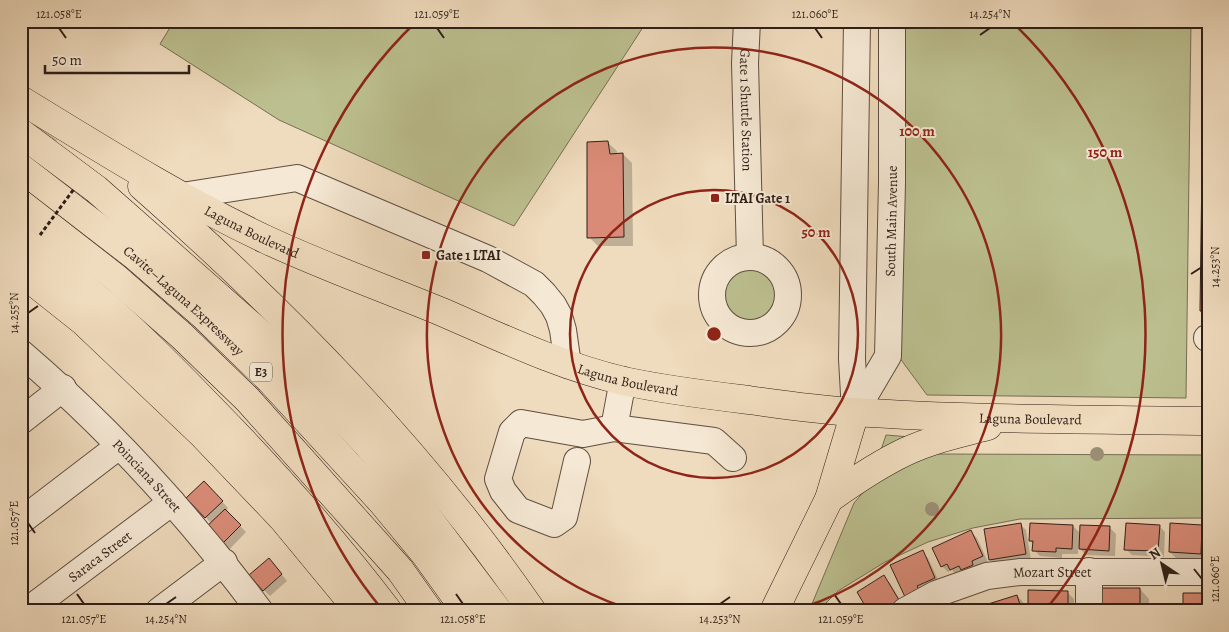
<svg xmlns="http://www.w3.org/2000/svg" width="1229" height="632" viewBox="0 0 1229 632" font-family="Alegreya,serif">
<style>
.green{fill:#bcbf8f;stroke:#766f54}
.shadow{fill:#0003}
.building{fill:#d98b77;stroke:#2f1f18}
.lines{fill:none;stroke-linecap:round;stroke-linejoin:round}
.minor-casing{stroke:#5f4e41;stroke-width:28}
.major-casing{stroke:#2f1f18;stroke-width:29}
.highway-casing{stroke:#2f1f18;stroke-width:29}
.minor{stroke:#f5e8d4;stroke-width:26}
.major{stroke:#efdbbd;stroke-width:28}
.highway{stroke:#efdbbd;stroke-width:28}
.path-bridge{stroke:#2f1f18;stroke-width:3;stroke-dasharray:4 2.5;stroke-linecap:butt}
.tree{fill:#9c8e76}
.ticks{fill:none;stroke:#2f1f18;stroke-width:2}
.ring{fill:none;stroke:#8f2418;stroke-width:2.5}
.poi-dot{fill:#8f2418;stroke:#f5e8d4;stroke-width:2}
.labels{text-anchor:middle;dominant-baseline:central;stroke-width:4;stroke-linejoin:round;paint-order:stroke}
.shield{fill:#f5e8d4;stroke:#6a5b50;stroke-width:1}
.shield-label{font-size:12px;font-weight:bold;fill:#2f1f18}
.street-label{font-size:14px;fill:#2f1f18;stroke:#f5e8d4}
.poi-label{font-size:14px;font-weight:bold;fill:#2f1f18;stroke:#f5e8d4;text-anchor:start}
.centre{fill:#8f2418;stroke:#f5e8d4;stroke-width:2.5}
.ring-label{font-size:15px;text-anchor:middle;font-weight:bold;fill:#8f2418;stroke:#f5e8d4;stroke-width:4;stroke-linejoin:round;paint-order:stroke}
.neatline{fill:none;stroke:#2f1f18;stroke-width:2}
.ticks-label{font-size:12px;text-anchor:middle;fill:#2f1f18}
</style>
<rect width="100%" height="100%" fill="#efdbbd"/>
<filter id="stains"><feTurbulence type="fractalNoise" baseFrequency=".004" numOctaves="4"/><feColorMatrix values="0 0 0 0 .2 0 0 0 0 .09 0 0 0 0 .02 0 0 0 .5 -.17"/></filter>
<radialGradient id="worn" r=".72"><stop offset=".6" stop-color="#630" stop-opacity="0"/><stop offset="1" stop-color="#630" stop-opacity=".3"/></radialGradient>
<path class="green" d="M174 21H647L514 226 279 120 160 44Z
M901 21H1191L1186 398 927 395 899 357Z
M721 295a28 28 0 1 1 56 0a28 28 0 1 1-56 0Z
M886 435 911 437 878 459Z
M935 454 1208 455V518L1020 519 973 528 928 542 885 562 838 591 818 611H809L854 503 872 482 900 464Z"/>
<path class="shadow" d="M1208 21V317L1201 311Z
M21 115 57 140 40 165 21 152Z
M607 142 617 151V154H623L632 163 633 246H598L589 237Z
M210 488 228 508 226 511 246 532 228 551 212 524 187 498Z
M1020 524 1026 530 1031 560 996 566 990 560Z
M1073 526 1081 534 1109 527 1116 534 1115 556 1086 555 1078 547V554H1062V558L1040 556 1034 550V545L1030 541Z
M1159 526 1165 532 1164 557 1132 555 1126 549Z
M1202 526 1208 532 1206 559 1176 558 1170 552Z
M971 532 977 538 988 562 957 576 952 570 948 572 942 566Z
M922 552 928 558 940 584 922 592 892 566Z
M275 566 287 581 270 596 264 590Z
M883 577 890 583 904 607 897 611H870Z
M1140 589 1149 599V606H1173L1178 611H1099Z
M1068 593 1074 599V611H1029Z
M1017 596 1023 602 1025 611H971Z"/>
<path class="building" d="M1204 21H1208V312L1200 311Z
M608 141 610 154 623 153 624 237 587 238V142Z
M204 481 223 501 205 518 186 498Z
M225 509 241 525 221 545 204 529Z
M1021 523 1026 554 989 560 984 529Z
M1030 523 1073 525 1072 549 1056 548V552L1032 551 1033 541H1029Z
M1126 523 1160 525 1158 551 1124 550Z
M1170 523 1202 525 1201 554 1169 552Z
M1080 525 1110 526 1109 551 1079 549Z
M971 530 983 556 972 561 973 565 961 570 959 566 950 570 947 564 941 567 932 548Z
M923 550 935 578 917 586 920 592 906 599 890 565Z
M269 558 282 574 263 591 249 575Z
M884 575 899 600 882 611H868L857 592Z
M1098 588H1140V611H1098Z
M1028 590 1068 591V611H1028Z
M1183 593H1208V611H1183Z
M1017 595 1022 611H969V610Z
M844 603 851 611H835Z
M1146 605H1174V611H1146Z"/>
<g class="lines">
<defs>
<g id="minor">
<path id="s1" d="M747 21 745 63 750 257"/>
<path d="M182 196 297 178 488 259 534 284 544 294 553 305 559 316 563 330 568 365"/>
<circle cx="750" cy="295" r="38"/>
<path d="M1207 338H1208"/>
<path id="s2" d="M21 353C110 429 190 517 260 611"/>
<path id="s3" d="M855 412 888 356 892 182V21"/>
<path d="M855 412 852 359 857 21"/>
<path d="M21 421 63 388"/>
<path d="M614 428 623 380"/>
<path d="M577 461 564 517 554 524 518 510 503 491 498 479 512 432 521 423 583 434 614 428 714 441 733 458"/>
<path d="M21 521 119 446"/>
<path id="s4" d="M27 611 172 502"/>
<path d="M159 611 224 562"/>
<path id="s5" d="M905 611 936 594 987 576 1020 572H1208"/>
<path d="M1089 611V571"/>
</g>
<g id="major">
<path id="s6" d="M21 100C101 149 182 200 267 240 325 267 384 288 442 312 502 338 560 366 624 381 665 390 707 395 749 400 784 405 820 410 855 412 972 420 1090 419 1208 421"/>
<path d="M142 186C285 312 423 452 532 611"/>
<path d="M21 272 84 322 202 434 283 519 359 611"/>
<path d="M829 499C854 481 879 464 907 451 933 439 961 433 988 426"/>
<path d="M774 611 829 499 855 412"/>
</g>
<g id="highway">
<path d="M21 133 96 189 272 344 366 443 419 506 498 611"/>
<path id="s7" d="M21 168 135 256 204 316 270 380 382 502 425 554 466 611"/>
<path d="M21 204 116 278 182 336 248 400 400 570 429 611"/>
<path d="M21 239C49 260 78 282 105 305 139 335 171 367 203 400 269 467 331 536 388 611"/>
</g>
</defs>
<use href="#minor" class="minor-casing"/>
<use href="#major" class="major-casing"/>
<use href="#highway" class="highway-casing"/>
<use href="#minor" class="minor"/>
<use href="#major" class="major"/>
<use href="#highway" class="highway"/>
<path class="path-bridge" d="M40 235 74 189"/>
</g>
<g class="tree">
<circle cx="1097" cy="454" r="7"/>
<circle cx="932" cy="509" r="7"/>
</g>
<path class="ticks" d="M59 28 66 38M437 28 444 38M815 28 822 38M980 35 990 28M1191 274 1202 267M28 313 38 306M28 523 35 533M1194 569 1202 579M77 594 84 604M456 594 463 604M834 594 841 604M166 604 176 597M720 604 730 597"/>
<g class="ring">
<circle cx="714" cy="334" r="144"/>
<path d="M637 611A287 287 0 1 1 791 611"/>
<path d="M381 608A431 431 0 0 1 417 21M1011 21A431 431 0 0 1 1047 608"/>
</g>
<g class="poi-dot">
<rect x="710" y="193" width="10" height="10" rx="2.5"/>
<rect x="421" y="250" width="10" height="10" rx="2.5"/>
</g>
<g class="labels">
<rect class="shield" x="250" y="362.5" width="22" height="19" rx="4"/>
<g class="shield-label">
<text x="261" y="372">E3</text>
</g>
<g class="street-label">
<text stroke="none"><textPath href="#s1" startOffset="89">Gate 1 Shuttle Station</textPath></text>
<text stroke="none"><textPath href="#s3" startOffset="200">South Main Avenue</textPath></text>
<text stroke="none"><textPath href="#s6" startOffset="266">Laguna Boulevard</textPath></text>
<text stroke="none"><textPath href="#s7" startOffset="210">Cavite–Laguna Expressway</textPath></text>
<text stroke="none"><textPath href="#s6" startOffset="671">Laguna Boulevard</textPath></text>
<text stroke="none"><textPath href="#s6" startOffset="1076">Laguna Boulevard</textPath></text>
<text stroke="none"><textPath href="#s2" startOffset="176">Poinciana Street</textPath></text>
<text stroke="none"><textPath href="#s4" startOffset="91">Saraca Street</textPath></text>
<text stroke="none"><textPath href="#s5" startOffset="155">Mozart Street</textPath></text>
</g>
<g class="poi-label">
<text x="725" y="198">LTAI Gate 1</text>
<text x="436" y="255">Gate 1 LTAI</text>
</g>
</g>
<circle cx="714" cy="334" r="8" class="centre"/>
<g class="ring-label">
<text x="917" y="136">100 m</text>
<text x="1105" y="157">150 m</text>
<text x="816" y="237">50 m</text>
</g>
<rect width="1229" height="632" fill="none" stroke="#efdbbd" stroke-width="55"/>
<g transform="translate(1162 564) rotate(325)" stroke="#f5e8d4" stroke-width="4" paint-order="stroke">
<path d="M0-4L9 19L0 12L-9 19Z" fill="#2f1f18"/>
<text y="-8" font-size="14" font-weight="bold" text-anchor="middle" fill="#2f1f18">N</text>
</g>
<path d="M45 65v8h144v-8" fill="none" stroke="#2f1f18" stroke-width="2.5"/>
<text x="52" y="65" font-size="15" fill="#2f1f18" stroke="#f5e8d4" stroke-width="4" paint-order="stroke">50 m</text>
<rect x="28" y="28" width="1174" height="576" class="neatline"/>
<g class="ticks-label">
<text x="59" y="18">121.058°E</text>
<text x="437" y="18">121.059°E</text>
<text x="815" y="18">121.060°E</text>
<text x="990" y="18">14.254°N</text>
<text transform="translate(1215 267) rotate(-90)" y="4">14.253°N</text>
<text transform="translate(14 313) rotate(-90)" y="4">14.255°N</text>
<text transform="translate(14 523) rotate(-90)" y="4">121.057°E</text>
<text transform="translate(1215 579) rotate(-90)" y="4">121.060°E</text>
<text x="84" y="623">121.057°E</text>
<text x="166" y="623">14.254°N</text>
<text x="463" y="623">121.058°E</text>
<text x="720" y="623">14.253°N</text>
<text x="841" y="623">121.059°E</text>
</g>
<rect width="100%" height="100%" filter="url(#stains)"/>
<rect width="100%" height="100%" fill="url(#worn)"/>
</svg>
